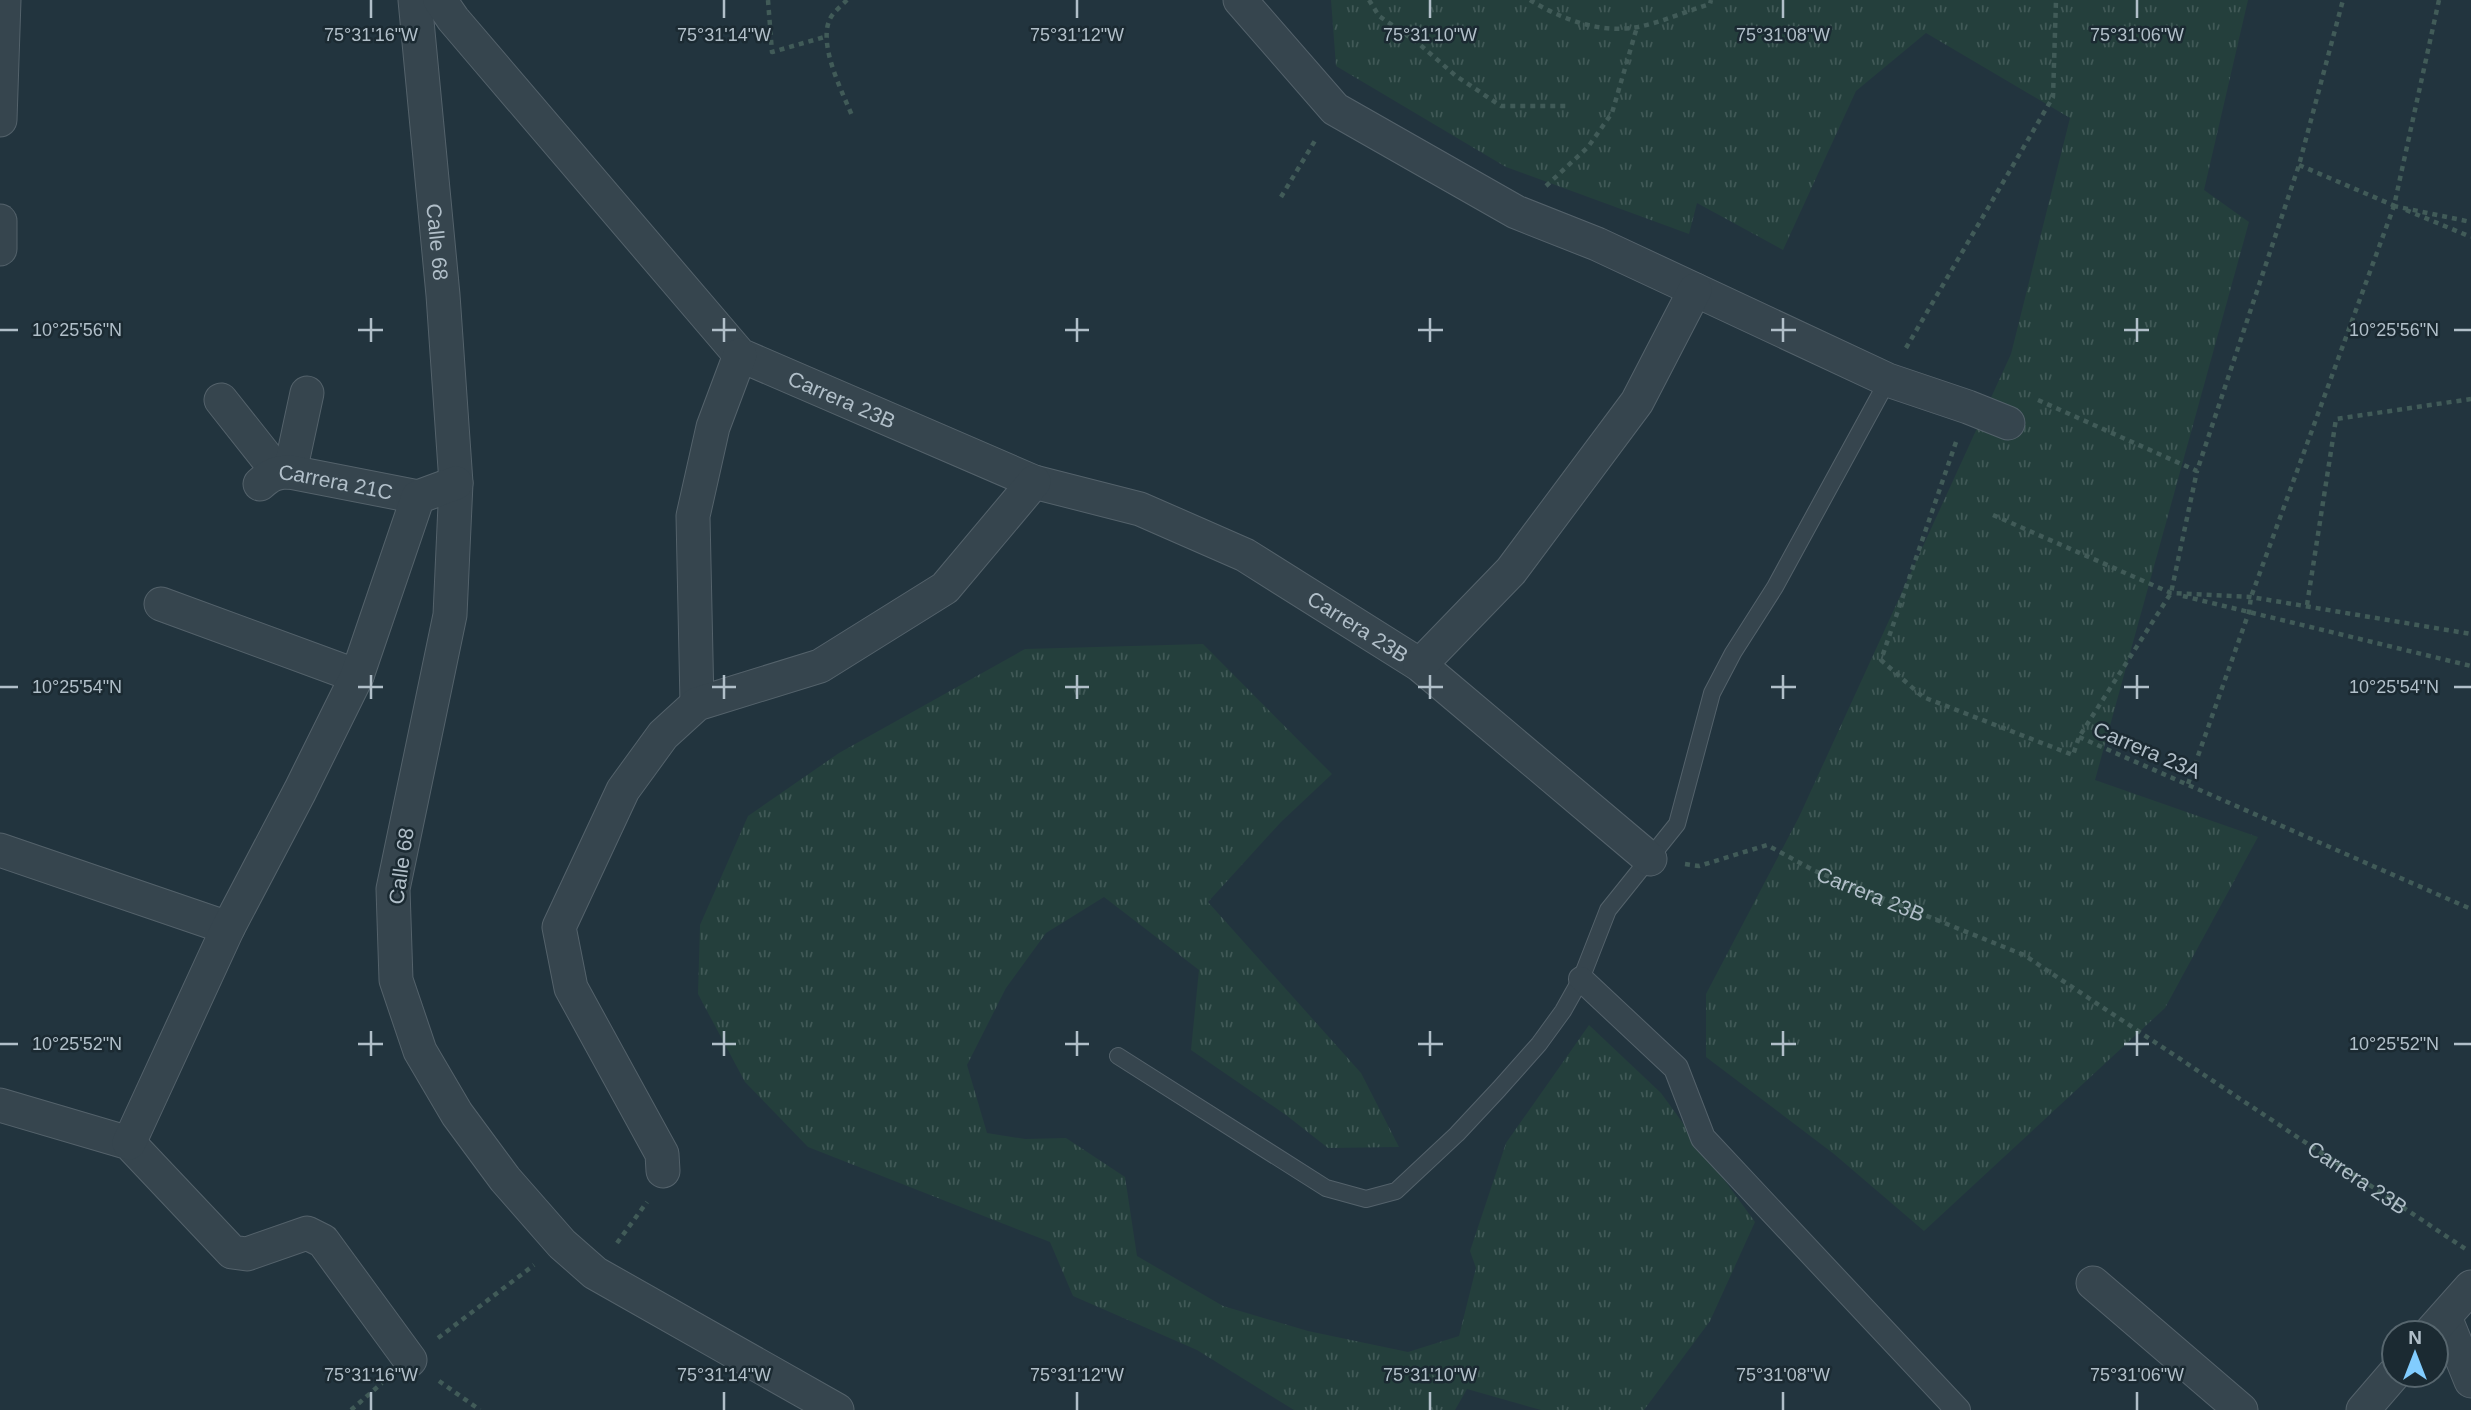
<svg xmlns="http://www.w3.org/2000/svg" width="2471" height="1410" viewBox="0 0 2471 1410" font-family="Arial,sans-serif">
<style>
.grass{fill:url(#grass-tufts)}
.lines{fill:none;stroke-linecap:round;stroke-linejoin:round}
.service-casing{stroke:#54626b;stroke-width:18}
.pedestrian-casing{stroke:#54626b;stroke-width:26}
.minor-casing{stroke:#54626b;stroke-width:35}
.path{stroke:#415b58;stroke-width:4.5;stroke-dasharray:5 5;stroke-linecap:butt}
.service{stroke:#36454e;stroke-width:16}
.pedestrian{stroke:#36454e;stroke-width:24}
.minor{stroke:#36454e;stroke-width:33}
.ticks{fill:none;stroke:#b1bfc9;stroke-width:2.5}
.labels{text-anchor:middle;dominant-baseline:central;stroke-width:5;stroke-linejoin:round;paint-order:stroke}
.street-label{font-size:21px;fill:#b1bfc9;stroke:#1b2a32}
.ticks-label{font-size:18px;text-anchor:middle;fill:#b1bfc9;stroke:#1b2a32;stroke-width:5;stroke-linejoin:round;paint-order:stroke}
</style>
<defs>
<pattern id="grass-tufts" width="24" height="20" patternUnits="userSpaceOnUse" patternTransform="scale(1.75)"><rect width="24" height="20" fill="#243f3c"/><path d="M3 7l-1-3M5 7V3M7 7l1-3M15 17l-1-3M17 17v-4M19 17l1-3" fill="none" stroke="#415957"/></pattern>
</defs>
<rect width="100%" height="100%" fill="#22343e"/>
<path class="grass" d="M1331 0H2248L2204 190 2249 222 2095 780 2258 837 2165 1008 1924 1231 1834 1154 1706 1057V994L1799 817 2011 354 2070 118 1926 33 1856 91 1783 250 1697 203 1689 234 1506 167 1336 66Z
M1203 644 1332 774 1281 822 1208 902 1361 1073 1399 1147 1328 1148 1286 1115 1191 1050 1199 970 1104 897 1046 933 1006 988 967 1065 987 1133 1025 1139 1066 1138 1125 1177 1137 1256 1223 1306 1308 1331 1408 1352 1459 1336 1476 1268 1470 1251 1506 1143 1589 1025 1661 1093 1755 1222 1710 1321 1644 1410H1541L1467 1389 1455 1410H1294L1197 1350 1073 1296 1050 1242 808 1147 745 1082 698 994 700 925 748 816 839 753 1025 649Z"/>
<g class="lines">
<defs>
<path id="service" d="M1118 1056 1326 1188 1366 1199 1396 1191 1457 1134 1499 1089 1539 1044 1563 1011 1581 979 1608 910 1677 824 1712 693 1733 653 1775 587 1888 380"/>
<path id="pedestrian" d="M1581 979 1676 1068 1703 1138 1958 1410"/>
<g id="minor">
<path id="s2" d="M415 0 443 295 456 483 450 615 393 889 396 980 420 1051 457 1114 505 1179 562 1244 595 1273 837 1410"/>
<path id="s3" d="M440 0 453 19 740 355 1034 482 1140 509 1245 555 1420 665 1650 859"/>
<path d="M1240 0 1335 109 1516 212 1597 244 1888 380 1968 407 2008 423"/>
<path d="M0 120 4 0"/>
<path d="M0 221V249"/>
<path d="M221 400 278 472"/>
<path d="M290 472 307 393"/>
<path id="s4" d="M260 484C270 475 276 472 290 472L418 497"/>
<path d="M161 604 357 676"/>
<path d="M1420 665 1511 571 1637 402 1695 290"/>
<path d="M697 704 693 516 713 427 740 355"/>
<path d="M0 850 228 928"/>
<path d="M0 1105 129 1143 232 1252 247 1254 307 1233 323 1241 410 1360"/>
<path d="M129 1143 228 928 300 791 357 676 418 497 456 483"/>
<path d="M663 1171 662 1154 571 988 559 927 623 790 663 735 697 704 820 666 945 588 1034 482"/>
<path d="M2093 1283 2241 1410"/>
<path d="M2445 1317 2471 1381"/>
<path d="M2431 1332 2471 1287"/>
<path d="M2363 1410 2394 1374"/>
</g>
</defs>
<use href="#service" class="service-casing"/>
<use href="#pedestrian" class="pedestrian-casing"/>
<use href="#minor" class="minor-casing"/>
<g class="path">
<path d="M768 0 772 52 828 36"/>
<path d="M847 0C841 6 832 13 829 21 819 48 843 93 853 118"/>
<path d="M1369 0 1379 16 1418 43 1456 76 1501 106H1570"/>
<path d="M1530 0C1561 19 1600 34 1638 27 1662 22 1687 11 1710 4L1711 0"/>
<path d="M2439 0 2394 206 2471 222"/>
<path d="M2299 165 2395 206"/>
<path d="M1546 186 1588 147 1612 113 1637 27"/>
<path d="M1281 197 1316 139"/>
<path d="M2406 210 2471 237"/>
<path d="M1906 348 2053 97 2056 0"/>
<path d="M2038 400 2197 471 2299 165 2343 0"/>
<path d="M1956 442 1881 660 1923 697 2073 755 2079 737 2171 593 2197 471"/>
<path d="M1993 515 2171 593 2251 597 2471 634"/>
<path d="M2183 596 2471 666"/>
<path d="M2307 605 2336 419 2471 399"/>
<path d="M2079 737 2471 909"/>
<path d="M2188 784 2249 612 2251 597 2394 206"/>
<path id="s1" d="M1685 864 1699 866 1767 845 1815 871 2024 955 2467 1250"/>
<path d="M617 1243 647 1202"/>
<path d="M438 1338 534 1265"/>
<path d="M439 1381 480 1410"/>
<path d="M351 1410 382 1383"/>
</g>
<use href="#service" class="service"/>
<use href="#pedestrian" class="pedestrian"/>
<use href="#minor" class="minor"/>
</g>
<path class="ticks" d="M371 0V18M724 0V18M1077 0V18M1430 0V18M1783 0V18M2137 0V18M371 318V342M724 318V342M1077 318V342M1430 318V342M1783 318V342M2137 318V342M0 330H18M358 330H383M712 330H736M1065 330H1089M1418 330H1443M1771 330H1796M2124 330H2149M2454 330H2471M371 675V699M724 675V699M1077 675V699M1430 675V699M1783 675V699M2137 675V699M0 687H18M358 687H383M712 687H736M1065 687H1089M1418 687H1443M1771 687H1796M2124 687H2149M2454 687H2471M371 1031V1056M724 1031V1056M1077 1031V1056M1430 1031V1056M1783 1031V1056M2137 1031V1056M0 1044H18M358 1044H383M712 1044H736M1065 1044H1089M1418 1044H1443M1771 1044H1796M2124 1044H2149M2454 1044H2471M371 1392V1410M724 1392V1410M1077 1392V1410M1430 1392V1410M1783 1392V1410M2137 1392V1410"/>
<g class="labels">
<g class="street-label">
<text stroke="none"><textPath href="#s2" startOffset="243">Calle 68</textPath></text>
<text stroke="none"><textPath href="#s3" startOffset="576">Carrera 23B</textPath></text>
<text stroke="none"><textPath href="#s4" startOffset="80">Carrera 21C</textPath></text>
<text stroke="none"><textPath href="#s3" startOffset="1143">Carrera 23B</textPath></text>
<text transform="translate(2147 750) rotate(23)">Carrera 23A</text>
<text transform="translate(401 866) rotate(-82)">Calle 68</text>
<text stroke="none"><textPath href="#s1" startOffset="200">Carrera 23B</textPath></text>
<text stroke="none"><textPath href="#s1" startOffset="766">Carrera 23B</textPath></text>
</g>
</g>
<g class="ticks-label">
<text x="371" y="41">75°31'16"W</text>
<text x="724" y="41">75°31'14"W</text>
<text x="1077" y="41">75°31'12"W</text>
<text x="1430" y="41">75°31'10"W</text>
<text x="1783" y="41">75°31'08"W</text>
<text x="2137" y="41">75°31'06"W</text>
<text x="77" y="336">10°25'56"N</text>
<text x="2394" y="336">10°25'56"N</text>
<text x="77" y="693">10°25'54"N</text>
<text x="2394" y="693">10°25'54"N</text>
<text x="77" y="1050">10°25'52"N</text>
<text x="2394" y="1050">10°25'52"N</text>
<text x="371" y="1381">75°31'16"W</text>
<text x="724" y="1381">75°31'14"W</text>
<text x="1077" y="1381">75°31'12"W</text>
<text x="1430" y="1381">75°31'10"W</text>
<text x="1783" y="1381">75°31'08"W</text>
<text x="2137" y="1381">75°31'06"W</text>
</g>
<g transform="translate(2415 1354)"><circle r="33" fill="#1b2a32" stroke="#57666e" stroke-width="2"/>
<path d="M0-5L12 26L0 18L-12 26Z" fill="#81ccfe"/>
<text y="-10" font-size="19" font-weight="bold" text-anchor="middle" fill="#b1bfc9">N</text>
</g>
</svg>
